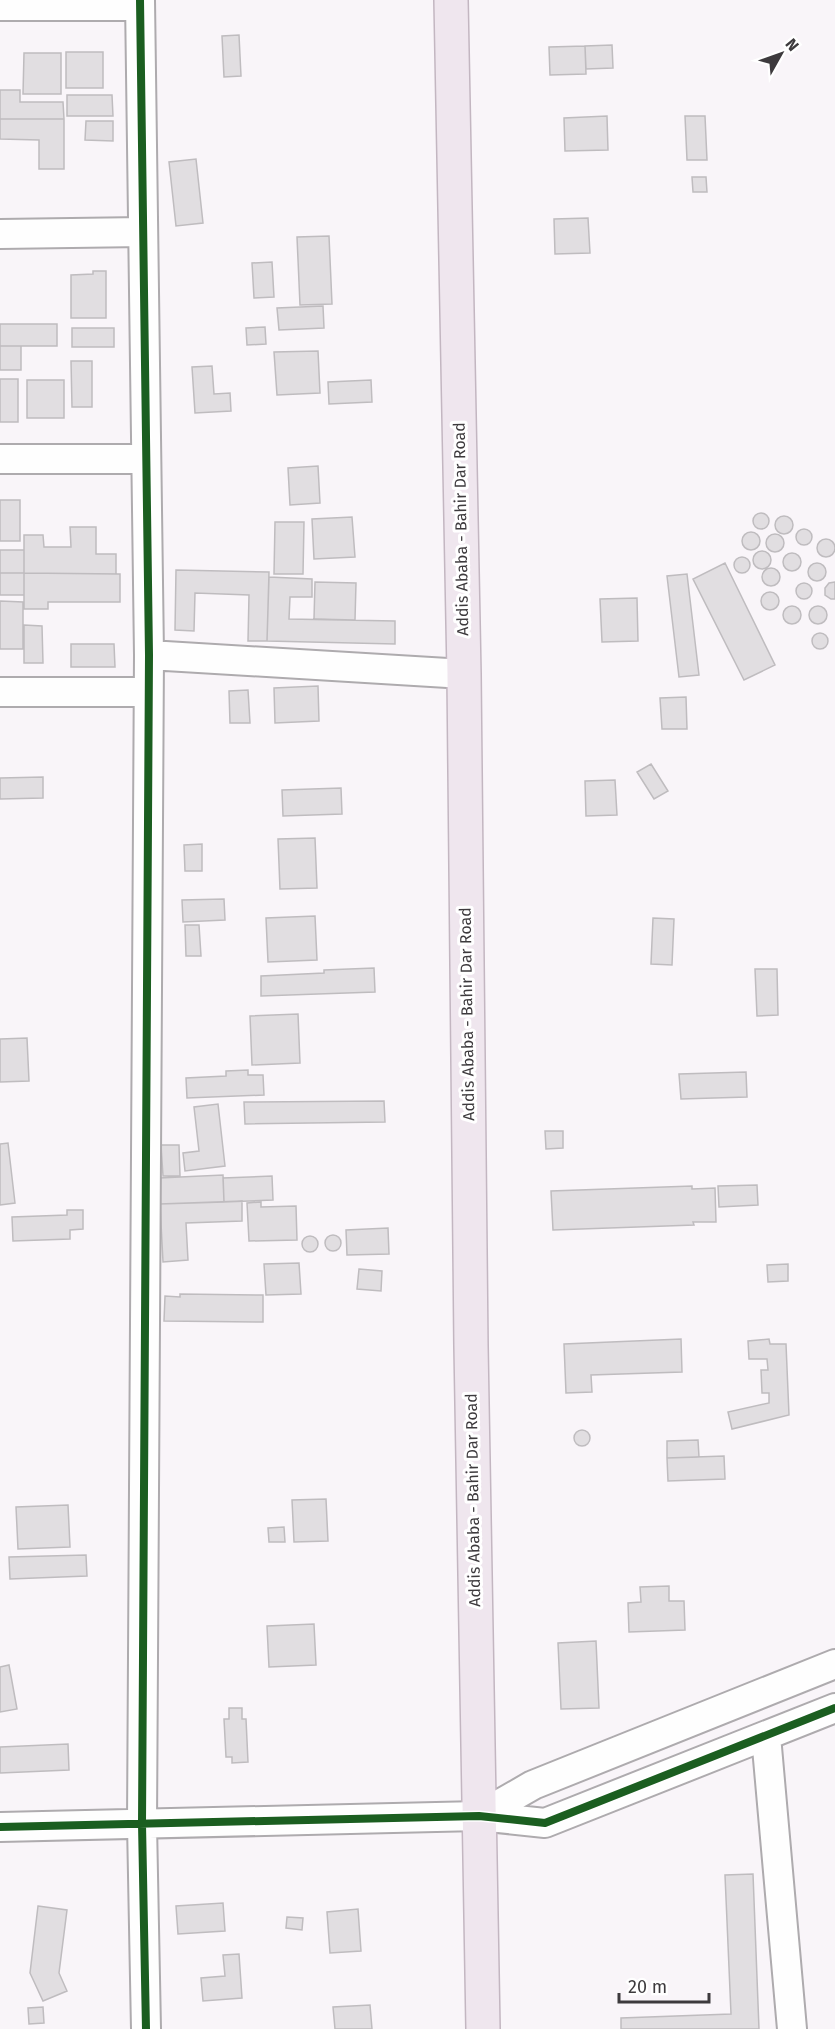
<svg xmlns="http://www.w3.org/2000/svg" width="835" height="2029" viewBox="0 0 835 2029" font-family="'Fira Sans',sans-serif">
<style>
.building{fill:#e1dee1;stroke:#bfbcbf;stroke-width:1.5}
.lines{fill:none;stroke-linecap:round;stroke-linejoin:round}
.minor-casing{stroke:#aeabae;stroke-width:32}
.trunk-casing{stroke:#c3b6c1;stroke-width:36}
.minor{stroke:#fefefe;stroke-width:28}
.trunk{stroke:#efe6ee;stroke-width:33}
.cycleway-casing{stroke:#fff;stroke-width:11}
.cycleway{stroke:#1b5e20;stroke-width:8}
.labels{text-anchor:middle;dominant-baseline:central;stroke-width:6;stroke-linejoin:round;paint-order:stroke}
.street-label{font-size:16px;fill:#3d3a3d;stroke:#fff}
</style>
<rect width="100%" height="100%" fill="#f9f5f9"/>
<path class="building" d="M239 35 241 76 224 77 222 36Z
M612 45 613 68 586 69 585 46Z
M585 46 586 74 550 75 549 47Z
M66 52H103V88H66Z
M24 53H61V94H23Z
M0 90H20V102H63L64 119H0Z
M67 95H112L113 116H67Z
M607 116 608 150 565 151 564 118Z
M685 116H705L707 160H687Z
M0 119H64V169H39V140L0 139Z
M86 121H113V141L85 140Z
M196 159 203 223 176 226 169 162Z
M692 177H706L707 192H693Z
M588 218 590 253 555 254 554 219Z
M329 236 332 304 300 305 297 237Z
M272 262 274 297 254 298 252 263Z
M93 271H106V318H71V275L93 274Z
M323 306 324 328 279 330 277 308Z
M0 324H57V346H0Z
M265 327 266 344 247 345 246 328Z
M72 328H114V347H72Z
M0 346H21V370H0Z
M318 351 320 393 277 395 274 352Z
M71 361H92V407H72Z
M212 366 214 394 230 393 231 411 195 413 192 367Z
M0 379H18V422H0Z
M27 380H64V418H27Z
M371 380 372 402 329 404 328 382Z
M318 466 320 503 290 505 288 468Z
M0 500H20V541H0Z
M753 521a8 8 0 1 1 16 0a8 8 0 1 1-16 0Z
M775 525a9 9 0 1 1 18 0a9 9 0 1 1-18 0Z
M352 517 355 557 314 559 312 519Z
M275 522H304L303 574H274Z
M70 527H96V554H116V574L24 573V535H43L44 547H71Z
M796 537a8 8 0 1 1 16 0a8 8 0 1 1-16 0Z
M742 541a9 9 0 1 1 18 0a9 9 0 1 1-18 0Z
M766 543a9 9 0 1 1 18 0a9 9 0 1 1-18 0Z
M817 548a9 9 0 1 1 18 0a9 9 0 1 1-18 0Z
M0 550H24V573H0Z
M753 560a9 9 0 1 1 18 0a9 9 0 1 1-18 0Z
M783 562a9 9 0 1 1 18 0a9 9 0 1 1-18 0Z
M734 565a8 8 0 1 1 16 0a8 8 0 1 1-16 0Z
M725 563 775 665 744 680 693 579Z
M808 572a9 9 0 1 1 18 0a9 9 0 1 1-18 0Z
M762 577a9 9 0 1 1 18 0a9 9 0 1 1-18 0Z
M176 570 269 572 267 641H248L249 595 195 593 194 631 175 630Z
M0 573H24V595H0Z
M24 573 120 574V602H48V609H24Z
M687 574 699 675 679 677 667 576Z
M269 577 312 579V597H290L289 619 395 621V644L267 641Z
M315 582 356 583 355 620 314 619Z
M835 582V599H831L825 595V588L829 583Z
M796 591a8 8 0 1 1 16 0a8 8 0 1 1-16 0Z
M761 601a9 9 0 1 1 18 0a9 9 0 1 1-18 0Z
M637 598 638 641 602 642 600 599Z
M0 601 23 602V649H0Z
M783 615a9 9 0 1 1 18 0a9 9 0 1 1-18 0Z
M809 615a9 9 0 1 1 18 0a9 9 0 1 1-18 0Z
M24 625 42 626 43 663H24Z
M812 641a8 8 0 1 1 16 0a8 8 0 1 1-16 0Z
M71 644H114L115 667H71Z
M318 686 319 721 275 723 274 688Z
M248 690 250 723H230L229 691Z
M686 697 687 729H662L660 698Z
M651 764 668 791 654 799 637 772Z
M43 777V798L0 799V778Z
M615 780 617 815 586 816 585 781Z
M341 788 342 814 283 816 282 790Z
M315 838 317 888 280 889 278 839Z
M202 844V871H185L184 845Z
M224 899 225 920 183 922 182 900Z
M315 916 317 960 268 962 266 918Z
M653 918 674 919 672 965 651 964Z
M185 925H199L201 956H186Z
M374 968 375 992 261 996V976L324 973V970Z
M755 969H777L778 1015 757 1016Z
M298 1014 300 1063 252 1065 250 1016Z
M27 1038 29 1081 0 1082V1039Z
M248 1070V1075H263L264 1095 187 1098 186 1078 226 1076V1071Z
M746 1072 747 1097 681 1099 679 1074Z
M384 1101 385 1122 245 1124 244 1102Z
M218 1104 225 1166 185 1171 183 1153 199 1151 194 1107Z
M545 1131H563V1148L546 1149Z
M8 1143 15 1203 0 1205V1144Z
M161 1145H179L180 1176H163Z
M223 1175 224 1202 160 1204 159 1178Z
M272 1176 273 1200 224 1202 223 1178Z
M757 1185 758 1205 719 1207 718 1186Z
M692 1186V1189L715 1188 716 1222H693L694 1225 553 1230 551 1191Z
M242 1201V1221L186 1223 188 1260 163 1262 160 1204Z
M261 1202V1207L296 1206 297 1240 249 1241 247 1203Z
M67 1210H83V1229L70 1230V1239L13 1241 12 1217 67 1215Z
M388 1228 389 1254 347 1255 346 1230Z
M325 1243a8 8 0 1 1 16 0a8 8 0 1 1-16 0Z
M302 1244a8 8 0 1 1 16 0a8 8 0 1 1-16 0Z
M299 1263 301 1294 266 1295 264 1264Z
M788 1264V1281L768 1282 767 1265Z
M359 1269 382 1271 381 1291 357 1289Z
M180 1294 263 1295V1322L164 1321 165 1296 180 1297Z
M681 1339 682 1372 591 1375 592 1392 566 1393 564 1344Z
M769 1339 770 1344H786L789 1415 732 1429 728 1412 769 1403V1393H762L761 1370H768L767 1359H749L748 1341Z
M574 1438a8 8 0 1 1 16 0a8 8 0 1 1-16 0Z
M698 1440 699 1457 667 1458V1441Z
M724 1456 725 1479 668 1481 667 1458Z
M326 1499 328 1541 294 1542 292 1500Z
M68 1505 70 1547 18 1549 16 1507Z
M284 1527 285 1542H269L268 1528Z
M86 1555 87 1576 10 1579 9 1557Z
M669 1586V1601H684L685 1630 629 1632 628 1603 641 1602 640 1587Z
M314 1624 316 1665 269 1667 267 1626Z
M596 1641 599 1708 561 1709 558 1643Z
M9 1665 17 1709 0 1712V1667Z
M229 1708H242V1719H246L248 1762 232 1763V1757H226L224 1719H229Z
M68 1744 69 1770 0 1773V1747Z
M753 1874 759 2029H621V2018L731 2014 725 1875Z
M223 1903 225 1931 178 1934 176 1906Z
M38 1906 67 1910 59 1973 67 1991 43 2001 30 1973Z
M358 1909 361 1951 330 1953 327 1912Z
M287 1917 303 1918 302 1930 286 1928Z
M239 1954 242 1998 203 2001 201 1978 225 1976 223 1955Z
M370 2005 372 2029H335L333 2007Z
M43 2007 44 2023 29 2024 28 2008Z"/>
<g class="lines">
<defs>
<path id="minor" d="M140 0 149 655 142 1824 146 2029
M0 6H140
M0 234 143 232
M0 459H146
M149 655 464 674
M0 692H148
M766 1736 792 2029
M479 1816 533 1785 835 1664
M0 1827 479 1816 545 1823 835 1708"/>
<path id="trunk" d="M451 0 464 674 471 1346 483 2029"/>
</defs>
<use href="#minor" class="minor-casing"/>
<use href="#trunk" class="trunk-casing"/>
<use href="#minor" class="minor"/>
<use href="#trunk" class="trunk"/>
<defs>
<path id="cycleway" d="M140 0 149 655 142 1824 146 2029
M0 1827 479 1816 545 1823 835 1708"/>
</defs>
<use href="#cycleway" class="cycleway-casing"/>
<use href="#cycleway" class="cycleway"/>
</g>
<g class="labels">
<g class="street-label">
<text transform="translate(461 529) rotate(-91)">Addis Ababa - Bahir Dar Road</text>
<text transform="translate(467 1014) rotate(-91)">Addis Ababa - Bahir Dar Road</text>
<text transform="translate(473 1500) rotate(-91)">Addis Ababa - Bahir Dar Road</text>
</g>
</g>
<g transform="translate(781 54) rotate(50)" stroke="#ffffff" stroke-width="4.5" paint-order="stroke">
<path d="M0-4.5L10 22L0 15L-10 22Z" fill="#3d3a3d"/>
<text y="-9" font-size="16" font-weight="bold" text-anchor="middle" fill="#3d3a3d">N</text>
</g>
<path d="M619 1993v9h90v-9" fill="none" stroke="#3d3a3d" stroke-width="3"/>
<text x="628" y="1993" font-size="18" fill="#3d3a3d" stroke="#ffffff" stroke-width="4.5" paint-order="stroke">20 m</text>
</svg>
